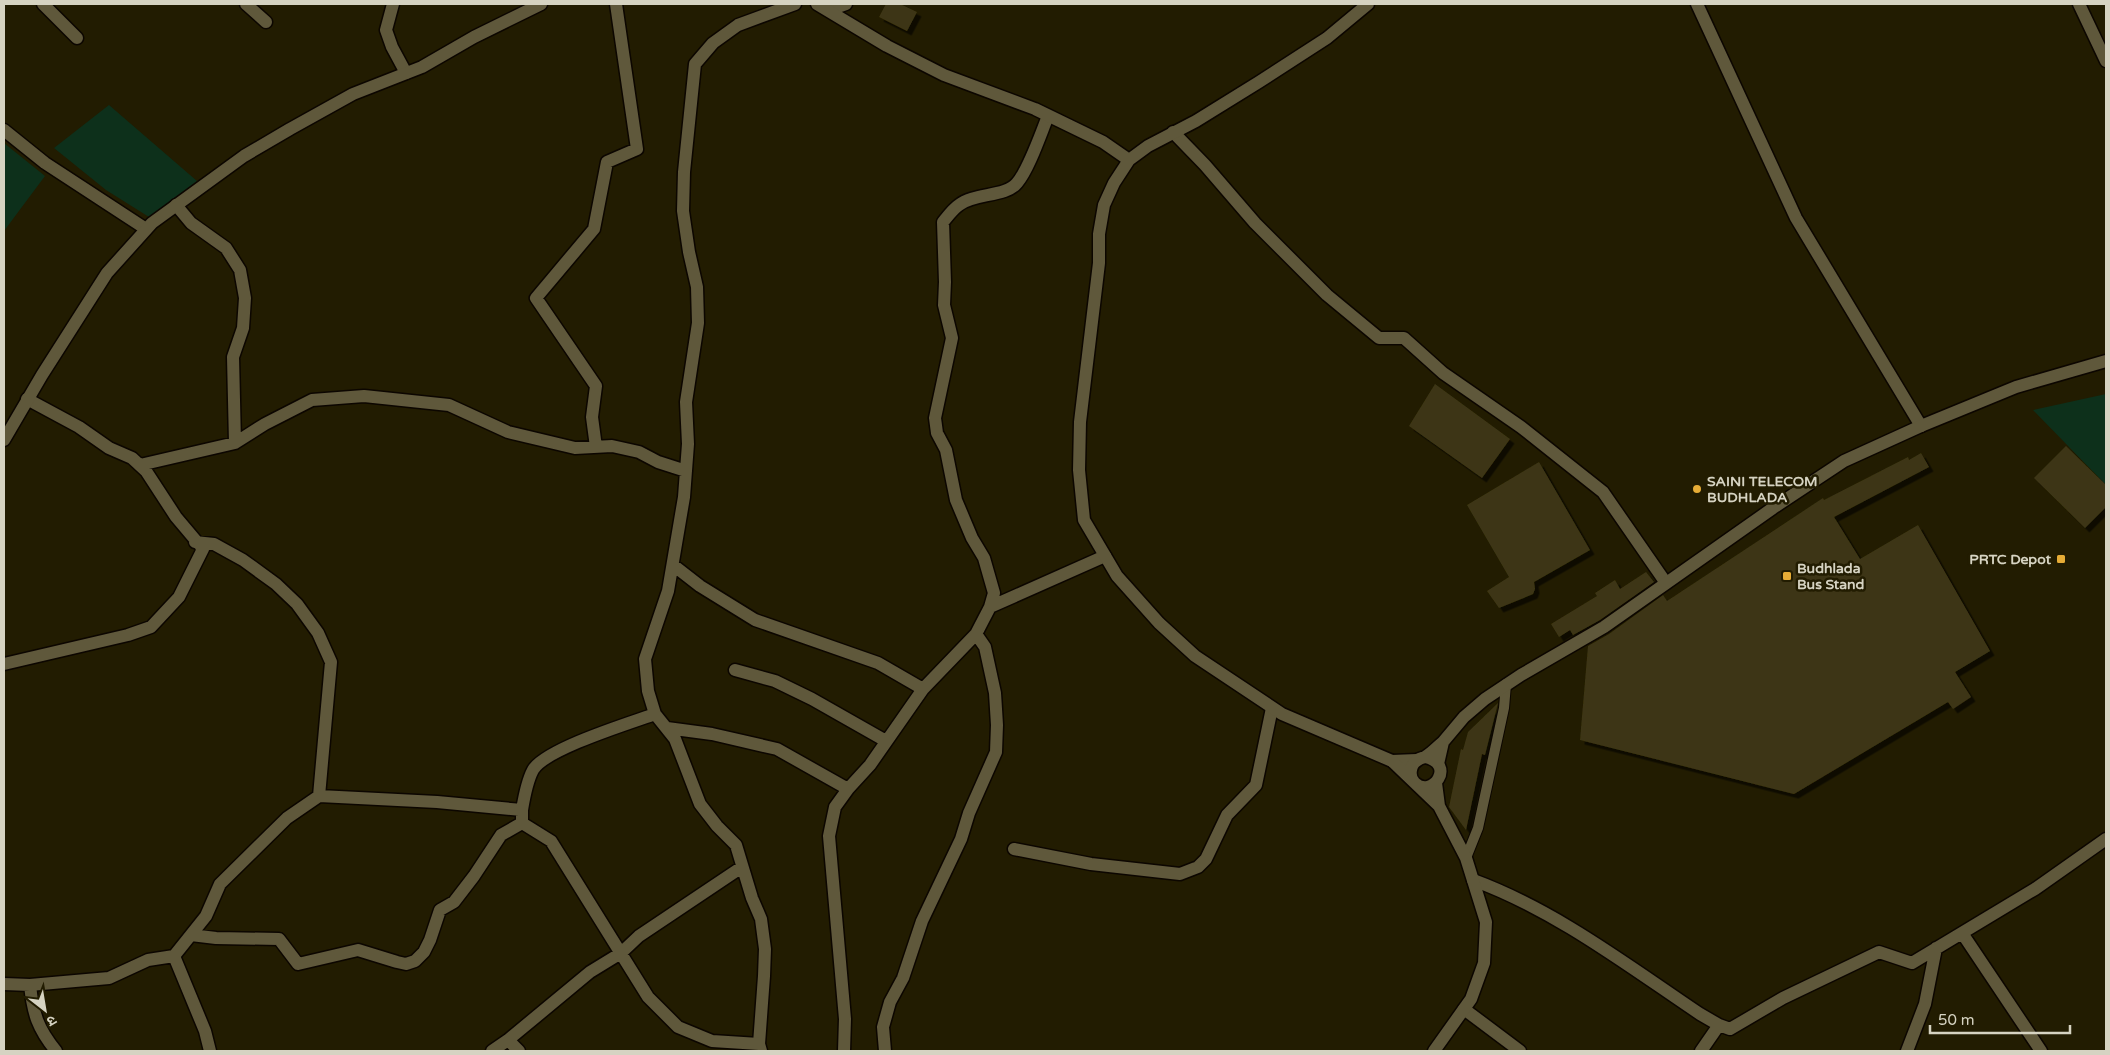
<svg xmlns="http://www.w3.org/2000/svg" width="2110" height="1055" viewBox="0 0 2110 1055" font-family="'Varela Round','Noto Sans Devanagari',sans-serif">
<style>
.green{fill:#0d301b}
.building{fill:#3d3614;filter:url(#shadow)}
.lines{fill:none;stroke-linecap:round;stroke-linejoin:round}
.lane-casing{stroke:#0c0600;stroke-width:12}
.street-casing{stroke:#0c0600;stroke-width:15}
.secondary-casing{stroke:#0c0600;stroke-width:15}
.lane{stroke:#5f583b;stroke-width:10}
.street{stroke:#5f583b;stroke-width:12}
.secondary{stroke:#5f583b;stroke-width:12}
.poi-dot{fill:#e6ac36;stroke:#221c01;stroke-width:2}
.labels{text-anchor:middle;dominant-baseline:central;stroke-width:5;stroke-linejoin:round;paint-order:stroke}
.poi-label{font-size:14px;font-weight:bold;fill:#d6d3c2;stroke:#221c01;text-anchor:start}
</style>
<defs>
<filter id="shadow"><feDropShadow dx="4.5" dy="4.5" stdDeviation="0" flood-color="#0009"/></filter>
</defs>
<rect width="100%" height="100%" fill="#221c01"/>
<path class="green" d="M109 105 197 181 149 217 106 190 54 148Z
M4 143 45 176 4 231Z
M2106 394V485L2033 410Z"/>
<path class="building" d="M886 4H900L917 12 907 31 879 17Z
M1435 384 1510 439 1482 478 1409 426Z
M2066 446 2106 485V507L2085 528 2034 478Z
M1921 453 1929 467 1834 517 1860 559 1918 525 1990 651 1955 672 1971 697 1953 709 1948 702 1794 794 1580 740 1588 646 1609 634 1663 595 1667 601 1823 498 1824 500 1908 457 1909 460Z
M1539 462 1590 550 1534 582 1535 589 1533 594 1499 608 1487 591 1509 577 1467 505Z
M1646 572 1654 582 1600 620 1573 635 1570 630 1559 637 1551 624 1597 596 1595 593 1615 580 1620 589Z
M1498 703 1485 755 1482 754 1466 830 1449 807 1461 749 1463 750 1468 732Z"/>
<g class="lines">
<defs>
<path id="lane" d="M1466 858 1478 828 1504 708 1506 684"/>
<path id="street" d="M43 4 77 38
M246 4 266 22
M393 4 386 30 392 47 406 73
M1697 4 1796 218 1921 426
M2079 4 2106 61
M829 10 846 4
M4 130 45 163 146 229
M1173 132 1205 165 1255 223 1327 295 1379 338H1404L1443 373 1521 427 1603 492 1666 583
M176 205 191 223 226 248 240 270 245 298 243 328 233 357 235 443
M596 447 592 417 596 386 536 298 594 229 607 162 637 149 616 4
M140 465 235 443 265 424 312 400 364 396 449 405 508 432 575 448 612 446 639 452 658 462 686 471
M673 565 700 586 755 620 878 663 923 689
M990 607 1105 556
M4 664 128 635 151 627 179 597 203 549 176 517 146 471 132 458 109 448 79 427 27 399
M735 670 775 681 812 699 886 741
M667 728 712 734 777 749 848 789
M1392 761 1417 760
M319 796 437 802 522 810C524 798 527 781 533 770 545 749 630 723 655 714
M522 823 551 841 648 997 678 1027 712 1041 759 1044
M1014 849 1091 864 1180 874 1198 867 1206 859 1227 815 1256 785 1272 708
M1473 880C1555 910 1627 965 1700 1014L1719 1025 1730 1029 1783 998 1879 952 1912 963 2035 889 2106 839
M1962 933 2041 1051
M191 935 216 938 279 939 298 964 358 950 397 962 406 964 415 961 424 952 430 940 440 910 454 902 474 876 501 835 522 823V810
M174 956 205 1031 210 1051
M4 984 30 985 109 978 148 960 174 956 206 916 220 884 287 818 319 796 331 662 318 633 297 604 276 584 243 560 214 544 195 542
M30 985C33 1014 38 1029 56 1051
M1464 1009 1520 1051
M492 1051 508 1040
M519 1051 508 1040 590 972 621 953 639 936 742 867
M761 1051 759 1044 764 976 765 949 761 919 752 898 736 845 717 826 700 804 675 739 655 714 648 691 645 659 668 591 684 497 688 444 686 402 698 323 697 287 689 252 683 211 684 172 695 64 713 43 738 25 795 4
M844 1051 845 1019 829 836 835 807 848 789 870 765 923 689 976 634 990 607 994 593 984 558 972 538 956 500 946 450 937 433 935 418 952 338 944 305 945 282 943 222C948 216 953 209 959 205 974 193 1006 197 1017 183 1029 169 1041 133 1048 116
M885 1051 883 1027 890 1002 903 978 922 921 961 839 969 813 996 752 997 725 995 693 985 647 976 634
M1701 1051 1719 1025
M1907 1051 1925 1004 1936 948"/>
<path id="secondary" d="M817 4 887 46 944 75 1035 109 1103 142 1129 160
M1368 4 1327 38 1259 82 1196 121 1148 146 1129 160 1114 183 1104 205 1099 234V263L1080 422 1079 470 1084 520 1117 576 1159 623 1195 656 1282 714 1392 761 1439 806
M4 440 42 375 107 273 152 223 244 156 290 129 353 94 422 67 474 37 541 4
M1425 757C1457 764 1432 799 1415 783 1408 777 1410 764 1418 760 1420 758 1423 758 1425 757 1432 753 1437 747 1443 742
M1438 764 1443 742 1464 717 1485 699 1521 675 1604 627 1773 508 1844 461 1921 426 2016 387 2106 361
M1434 1051 1471 999 1484 963 1486 922 1466 858 1439 806 1436 783"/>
</defs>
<use href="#lane" class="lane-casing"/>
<use href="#street" class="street-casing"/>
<use href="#secondary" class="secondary-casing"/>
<use href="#lane" class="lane"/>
<use href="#street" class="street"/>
<use href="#secondary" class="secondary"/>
</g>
<g class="poi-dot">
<circle cx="1697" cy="489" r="5"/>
<rect x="2056" y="554" width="10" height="10" rx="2.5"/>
<rect x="1782" y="571" width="10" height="10" rx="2.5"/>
</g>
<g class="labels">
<g class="poi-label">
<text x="1707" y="481">SAINI TELECOM<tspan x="1707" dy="16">BUDHLADA</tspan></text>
<text x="2051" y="559" text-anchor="end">PRTC Depot</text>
<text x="1797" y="568">Budhlada<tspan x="1797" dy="16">Bus Stand</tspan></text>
</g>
</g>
<rect width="2110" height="1055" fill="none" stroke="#d6d3c2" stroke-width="10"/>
<g transform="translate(45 1010) rotate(149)" stroke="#221c01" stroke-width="4" paint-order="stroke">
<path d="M0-4L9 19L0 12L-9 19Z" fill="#d6d3c2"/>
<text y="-8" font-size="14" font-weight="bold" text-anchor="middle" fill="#d6d3c2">उ</text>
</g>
<path d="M1930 1025v8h140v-8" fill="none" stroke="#d6d3c2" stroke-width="2.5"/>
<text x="1938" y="1025" font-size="15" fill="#d6d3c2" stroke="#221c01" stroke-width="4" paint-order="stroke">50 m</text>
</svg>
